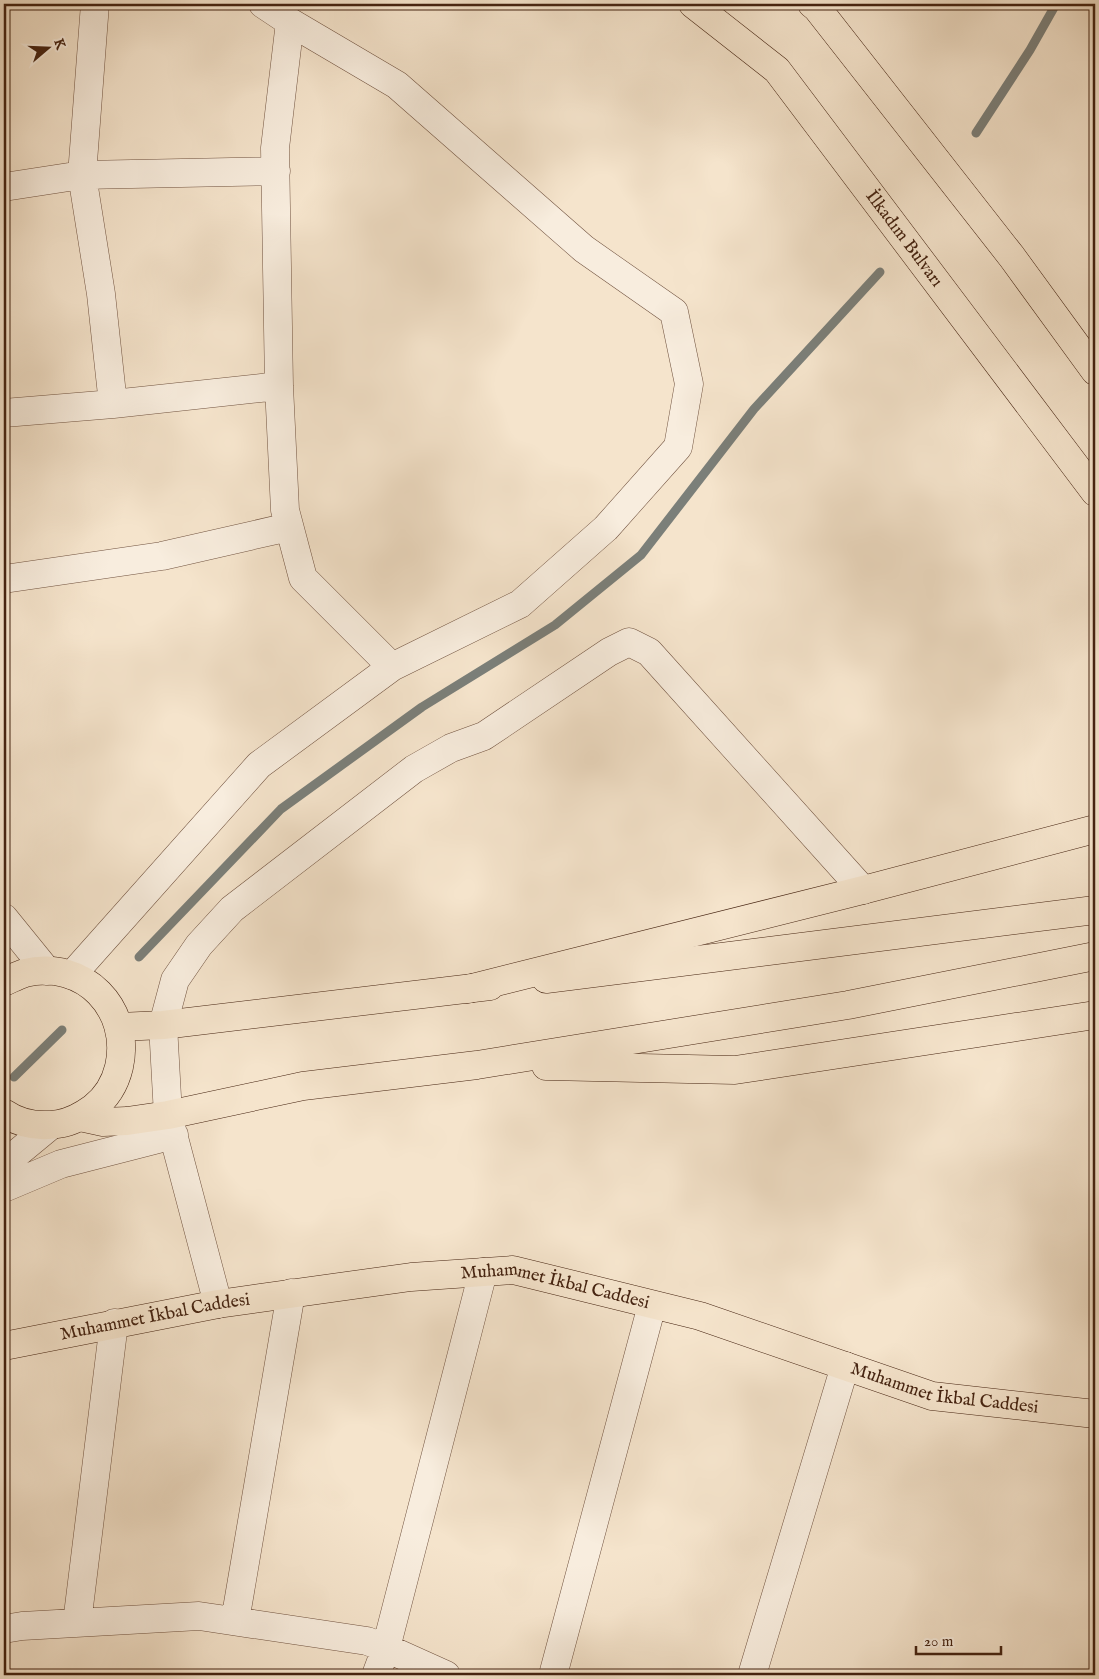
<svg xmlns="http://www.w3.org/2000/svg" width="1099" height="1679" viewBox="0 0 1099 1679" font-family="'IM FELL English',serif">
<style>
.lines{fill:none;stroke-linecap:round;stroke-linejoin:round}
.stream{stroke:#7b7f79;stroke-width:9}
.minor-casing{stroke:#715340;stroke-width:29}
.major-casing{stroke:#452311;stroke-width:29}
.highway-casing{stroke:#452311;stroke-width:29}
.minor{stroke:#f8edde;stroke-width:28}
.major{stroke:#f5e4cc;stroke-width:28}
.highway{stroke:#f5e4cc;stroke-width:28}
.labels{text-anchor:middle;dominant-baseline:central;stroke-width:4;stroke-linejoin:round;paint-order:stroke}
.street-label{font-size:18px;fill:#452311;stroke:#f8edde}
</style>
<rect width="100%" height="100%" fill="#f5e4cc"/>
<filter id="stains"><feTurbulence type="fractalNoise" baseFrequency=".004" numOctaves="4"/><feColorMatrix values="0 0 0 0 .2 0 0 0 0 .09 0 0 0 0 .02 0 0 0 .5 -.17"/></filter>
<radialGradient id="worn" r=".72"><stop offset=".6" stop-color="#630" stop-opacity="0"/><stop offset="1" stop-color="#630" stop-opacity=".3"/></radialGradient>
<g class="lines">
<path class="stream" d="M976 133 1030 50 1056 4
M139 957 281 809 422 707 555 625 641 555 754 409 880 272
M14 1077 62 1030"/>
<defs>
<path id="minor" d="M95 4 82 175 101 294 113 404
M290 22 275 148 279 386 285 510 303 578 392 667
M4 187 82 175 276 171
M4 413 113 404 279 386
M4 579 162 556 289 527
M4 918 47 971
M72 975 259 765 392 667 520 604 606 528 678 447 689 384 674 312 584 249 397 85 290 22 263 4
M4 1164 50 1126
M4 1188 61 1164 174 1135
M218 1304 168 1115 163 1025 175 980 199 945 232 909 414 769 451 748 484 736 609 652 629 642 649 652 863 890
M235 1621 291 1293
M77 1623 114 1323
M4 1629 22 1626 199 1616 367 1641 386 1648 446 1675
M376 1675 386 1648 483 1272
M553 1675 652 1305
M752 1675 845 1366"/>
<g id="major">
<path d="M546 979 1095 910"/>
<path d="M4 982C11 979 18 975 25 973 84 959 132 1009 119 1067 115 1084 106 1098 93 1108 82 1116 72 1122 58 1124 39 1127 20 1124 4 1113"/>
<path d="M119 1027 163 1025 490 986"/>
<path d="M546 1066 735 1070 1095 1015"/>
<path d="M80 1117 103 1122 127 1121 168 1115 303 1086 477 1065 848 1005 1095 956"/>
<path id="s1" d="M4 1346 218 1304 411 1277 513 1270 700 1316 932 1396 1095 1414"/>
</g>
<g id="highway">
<path id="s2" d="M693 4 777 70 1095 492"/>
<path d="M812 4 817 8 1012 257 1095 371"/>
<path d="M468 989 863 890 1095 829"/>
</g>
</defs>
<use href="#minor" class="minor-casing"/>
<use href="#major" class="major-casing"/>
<use href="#highway" class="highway-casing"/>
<use href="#minor" class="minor"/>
<use href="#major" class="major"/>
<use href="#highway" class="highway"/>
</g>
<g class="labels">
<g class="street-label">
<text stroke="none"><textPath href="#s2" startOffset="318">İlkadım Bulvarı</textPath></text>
<text stroke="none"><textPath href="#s1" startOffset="559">Muhammet İkbal Caddesi</textPath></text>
<text stroke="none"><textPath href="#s1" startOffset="154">Muhammet İkbal Caddesi</textPath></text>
<text stroke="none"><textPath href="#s1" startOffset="964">Muhammet İkbal Caddesi</textPath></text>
</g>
</g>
<rect width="1099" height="1679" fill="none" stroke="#f5e4cc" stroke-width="20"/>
<rect x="5" y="5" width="1089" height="1669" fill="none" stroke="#452311" stroke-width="2.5"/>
<rect x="10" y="10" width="1079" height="1659" fill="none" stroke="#452311"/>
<g transform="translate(48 48) rotate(71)" stroke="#f8edde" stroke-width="4" paint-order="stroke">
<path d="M0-4L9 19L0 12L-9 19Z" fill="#452311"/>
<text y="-8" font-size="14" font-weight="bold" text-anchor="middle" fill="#452311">K</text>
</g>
<path d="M916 1646v8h85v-8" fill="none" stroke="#452311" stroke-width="2.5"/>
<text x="924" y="1646" font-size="15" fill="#452311" stroke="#f8edde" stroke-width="4" paint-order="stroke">20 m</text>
<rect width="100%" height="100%" filter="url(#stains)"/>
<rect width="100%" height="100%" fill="url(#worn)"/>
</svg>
